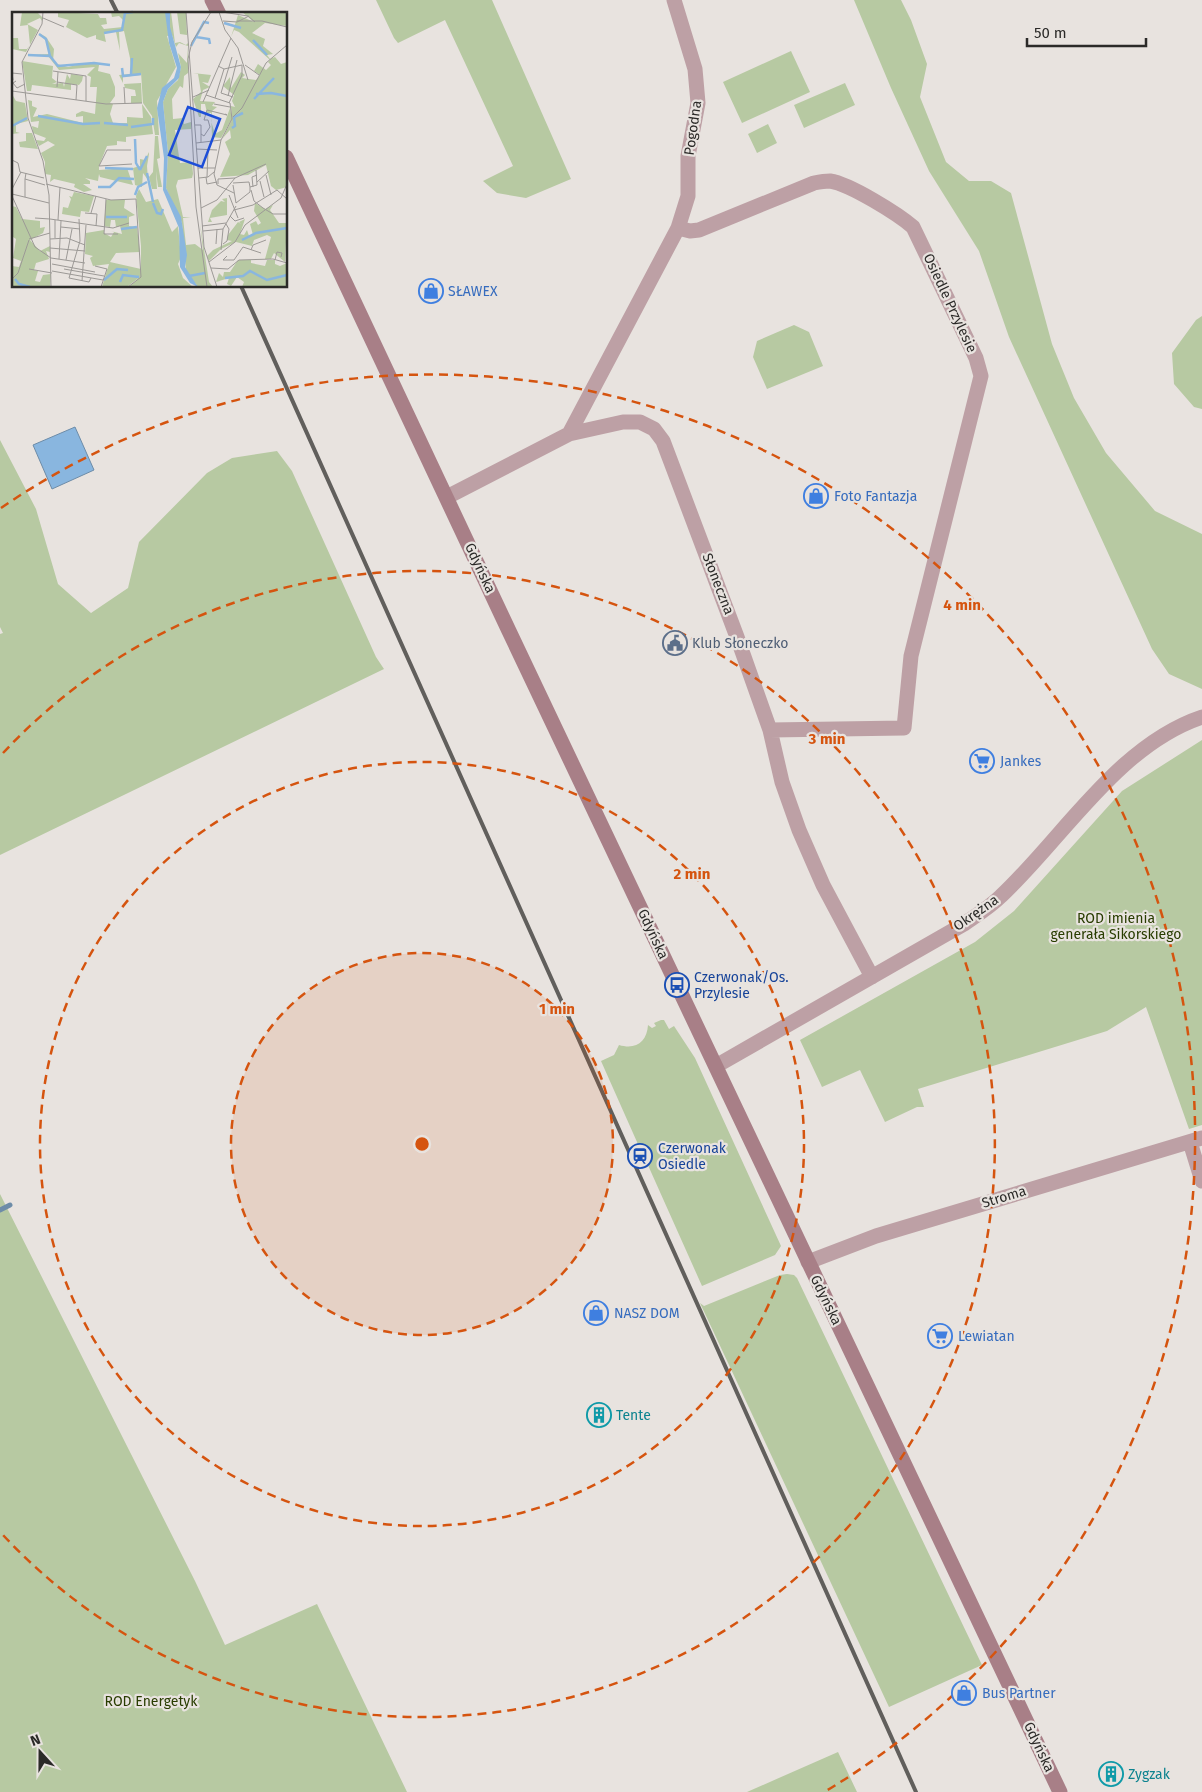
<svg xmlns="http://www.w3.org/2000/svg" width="1202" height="1792" viewBox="0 0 1202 1792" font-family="'Fira Sans',sans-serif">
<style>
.green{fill:#b7c9a2}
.water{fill:#89b6df;stroke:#6d8ca8}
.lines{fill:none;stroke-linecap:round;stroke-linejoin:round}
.stream{stroke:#6d8ca8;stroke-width:5}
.street{stroke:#bda0a5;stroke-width:15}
.secondary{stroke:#a87f87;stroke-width:15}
.rail{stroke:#615f5c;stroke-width:4}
.ring{fill:none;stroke:#d5540f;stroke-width:2.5;stroke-dasharray:9 6}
.labels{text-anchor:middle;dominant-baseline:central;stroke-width:4.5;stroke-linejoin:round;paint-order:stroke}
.street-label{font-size:14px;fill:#2b2a28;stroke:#e8e3df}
.shop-label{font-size:14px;fill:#366cbe;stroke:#e8e3df;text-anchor:start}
.service-label{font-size:14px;fill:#4e5e75;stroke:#e8e3df;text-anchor:start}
.park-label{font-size:14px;fill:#293d01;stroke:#e8e3df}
.transit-label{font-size:14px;fill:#164399;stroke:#e8e3df;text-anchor:start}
.culture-label{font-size:14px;fill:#0d838f;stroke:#e8e3df;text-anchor:start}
.inset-river{fill:none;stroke:#89b6df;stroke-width:2.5}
.inset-road{fill:none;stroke:#9c9996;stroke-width:1}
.view{fill:#1d4ed8;fill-opacity:0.15;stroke:#1d4ed8;stroke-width:2.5}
.inset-edge{fill:none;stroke:#2b2a28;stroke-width:2.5}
.centre{fill:#d5540f;stroke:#e8e3df;stroke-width:2.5}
.ring-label{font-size:15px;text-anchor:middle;font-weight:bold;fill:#d5540f;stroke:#e8e3df;stroke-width:4.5;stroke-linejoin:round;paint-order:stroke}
</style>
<rect width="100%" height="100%" fill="#e8e3df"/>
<path class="green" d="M376 0H492L571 179 526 198 497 193 483 181 513 166 445 20 398 43 394 38Z
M854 0H901L911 20 927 64 920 97 946 162 969 181H991L1011 193 1052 344 1074 398 1106 453 1155 511 1202 534V689L1169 674 1152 649 1009 337 979 251 929 171 891 88Z
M791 51 810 92 742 123 723 82Z
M845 83 855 105 804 128 794 105Z
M768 124 777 143 757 153 748 134Z
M1202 316V409L1194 407 1174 384 1172 353 1196 320Z
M794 325 809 332 823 366 767 389 753 357 757 341Z
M0 440 36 509 58 584 91 613 128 588 139 542 207 473 232 458 277 451 292 471 376 657 384 669 0 855V634L3 633 0 627Z
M1202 740V1125L1189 1129 1146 1007 1107 1031 918 1089 924 1107H917L885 1122 860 1070 822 1087 800 1040 975 942 1014 911 1122 791Z
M661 1020H664L669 1029 674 1026 695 1058 781 1246 775 1255 702 1286 647 1163 650 1161 645 1149 641 1151 601 1061 614 1055 619 1045C636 1050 647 1042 648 1025L652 1028 656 1026 654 1023Z
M0 1194 195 1581 225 1645 317 1604 407 1792H0Z
M787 1274 794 1275 797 1278 982 1665 889 1707 700 1303 704 1306 780 1275Z
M838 1752 857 1792H747Z"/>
<path class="water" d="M75 427 94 470 52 489 33 445Z"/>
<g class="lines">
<path class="stream" d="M0 1210 10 1205"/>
<path class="street" d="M678 228 690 231 699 230 814 183C819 182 825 181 830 181 850 184 898 214 913 227L976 358 981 376 911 656 904 728 770 730
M569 434 678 228 688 196V156L698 103 695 69 674 0
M447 497 569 434 623 422H640L654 429 663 441 737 637 770 730 782 782 799 830 823 885 872 977
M716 1066 964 924C977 915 990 907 1001 896 1063 838 1118 745 1202 717
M1190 1142 1202 1181
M808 1262 876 1236 1202 1138"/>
<path class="secondary" d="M212 0 219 14
M286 157 509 631 1060 1792"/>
<path class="rail" d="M111 0 118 14
M241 286 916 1792"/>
</g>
<circle cx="422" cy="1144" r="191" fill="#d5540f" fill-opacity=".12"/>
<g class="ring">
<circle cx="422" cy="1144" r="191"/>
<circle cx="422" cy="1144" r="382"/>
<path d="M3 753A573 573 0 1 1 3 1535"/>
<path d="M1 508A763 763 0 1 1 826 1791"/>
</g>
<defs>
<symbol id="shop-ring" viewBox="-11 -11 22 22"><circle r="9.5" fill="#e8e3df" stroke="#3f7fe0" stroke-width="1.5"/><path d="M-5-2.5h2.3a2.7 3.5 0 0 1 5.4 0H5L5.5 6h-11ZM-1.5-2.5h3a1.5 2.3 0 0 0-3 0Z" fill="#3f7fe0"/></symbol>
<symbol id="civic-ring" viewBox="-11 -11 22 22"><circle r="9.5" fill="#e8e3df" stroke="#5c6f8a" stroke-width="1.5"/><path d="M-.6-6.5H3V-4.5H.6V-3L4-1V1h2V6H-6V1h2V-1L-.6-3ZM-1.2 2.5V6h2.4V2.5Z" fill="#5c6f8a"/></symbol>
<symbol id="supermarket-ring" viewBox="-11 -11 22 22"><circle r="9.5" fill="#e8e3df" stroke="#3f7fe0" stroke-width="1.5"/><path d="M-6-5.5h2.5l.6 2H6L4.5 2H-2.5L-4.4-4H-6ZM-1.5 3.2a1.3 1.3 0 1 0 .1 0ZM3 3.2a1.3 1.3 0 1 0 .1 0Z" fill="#3f7fe0"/></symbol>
<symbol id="bus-ring" viewBox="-11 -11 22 22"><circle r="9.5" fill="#e8e3df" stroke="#1a4fb4" stroke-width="1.5"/><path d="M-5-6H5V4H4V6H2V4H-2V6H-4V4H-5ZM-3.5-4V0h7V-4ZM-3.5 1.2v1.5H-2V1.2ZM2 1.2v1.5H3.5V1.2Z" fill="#1a4fb4"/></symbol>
<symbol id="station-ring" viewBox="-11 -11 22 22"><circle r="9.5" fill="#e8e3df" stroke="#1a4fb4" stroke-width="1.5"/><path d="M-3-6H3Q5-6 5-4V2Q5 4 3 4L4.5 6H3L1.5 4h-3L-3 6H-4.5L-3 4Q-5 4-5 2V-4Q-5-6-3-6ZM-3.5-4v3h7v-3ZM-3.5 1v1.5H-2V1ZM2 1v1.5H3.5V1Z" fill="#1a4fb4"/></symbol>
<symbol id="building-ring" viewBox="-11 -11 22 22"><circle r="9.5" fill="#e8e3df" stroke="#0f9aa8" stroke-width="1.5"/><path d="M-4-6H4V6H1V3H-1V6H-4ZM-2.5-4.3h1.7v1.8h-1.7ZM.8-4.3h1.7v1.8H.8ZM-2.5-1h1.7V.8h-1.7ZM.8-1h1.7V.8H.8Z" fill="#0f9aa8"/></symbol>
</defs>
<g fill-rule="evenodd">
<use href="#shop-ring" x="417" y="277" width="28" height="28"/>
<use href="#shop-ring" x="802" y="482" width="28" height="28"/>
<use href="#civic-ring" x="661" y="629" width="28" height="28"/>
<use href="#supermarket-ring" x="968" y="747" width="28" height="28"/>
<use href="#bus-ring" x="663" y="971" width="28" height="28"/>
<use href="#station-ring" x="626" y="1142" width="28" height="28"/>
<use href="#shop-ring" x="582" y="1299" width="28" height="28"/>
<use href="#supermarket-ring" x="926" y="1322" width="28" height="28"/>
<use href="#building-ring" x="585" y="1401" width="28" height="28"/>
<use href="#shop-ring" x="950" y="1679" width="28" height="28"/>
<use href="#building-ring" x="1097" y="1760" width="28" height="28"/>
</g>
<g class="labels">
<g class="street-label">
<text transform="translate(693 128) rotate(-82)">Pogodna</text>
<text transform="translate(950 303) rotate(65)">Osiedle Przylesie</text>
<text transform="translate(480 568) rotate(65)">Gdyńska</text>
<text transform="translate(718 584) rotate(69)">Słoneczna</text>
<text transform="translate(976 913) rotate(-35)">Okrężna</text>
<text transform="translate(653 934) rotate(65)">Gdyńska</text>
<text transform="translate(1004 1197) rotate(-17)">Stroma</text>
<text transform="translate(826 1300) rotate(64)">Gdyńska</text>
<text transform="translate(1039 1747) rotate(65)">Gdyńska</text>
</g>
<g class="shop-label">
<text x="448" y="291">SŁAWEX</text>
<text x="834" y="496">Foto Fantazja</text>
<text x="1000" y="761">Jankes</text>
<text x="614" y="1313">NASZ DOM</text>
<text x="958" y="1336">Lewiatan</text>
<text x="982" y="1693">Bus Partner</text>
</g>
<g class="service-label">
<text x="692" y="643">Klub Słoneczko</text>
</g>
<g class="park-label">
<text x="1116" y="918">ROD imienia<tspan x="1116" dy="16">generała Sikorskiego</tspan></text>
<text x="151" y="1701">ROD Energetyk</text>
</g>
<g class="transit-label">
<text x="694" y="977">Czerwonak/Os.<tspan x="694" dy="16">Przylesie</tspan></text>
<text x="658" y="1148">Czerwonak<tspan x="658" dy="16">Osiedle</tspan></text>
</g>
<g class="culture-label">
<text x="616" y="1415">Tente</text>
<text x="1128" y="1774">Zygzak</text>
</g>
</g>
<g transform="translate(12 12)">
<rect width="275" height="275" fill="#e8e3df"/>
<path d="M10 0H25L30 5V9L28 6 15 12 26 18 14 40 0 37V26H6L7 37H15L18 33 16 13 8 14ZM46 0 86 2 88 6H94L95 12 89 13 92 17 111 15V8L107 4 100 5 99 0H159L163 31 168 30 174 33 176 31V61L172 64 171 76 168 74 160 87 161 107 171 106 172 112 179 110V117L163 118 168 151 180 150 181 162 180 166 166 168 164 174 171 205H179L171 206 174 233 183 232 191 238 188 211 197 270 201 275H186L174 259 170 211 154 176 156 141 151 90 156 77 166 68 169 55 166 41 175 51 176 34 167 31 164 35 160 23 155 24 164 55 145 89 147 123H143L140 104 131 91 129 60V63L111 65V71L107 63 119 62 118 46 112 19 107 20 108 39 104 20H92L94 30 84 27V23L75 26 54 15 57 8 46 5ZM165 0H174L175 23 168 22ZM230 0H275V14L253 11 240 21 253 27 251 34 261 42 255 43 258 47 263 45 269 52 275 50V175L264 178 259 174 254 153 236 163 208 165 218 142 213 130 219 126 218 118 210 127 220 108 219 94 223 95 220 89 222 83 211 74 218 65 219 76 229 60 233 63 230 66 244 68 248 63 242 59 246 52 254 58 259 53 256 50 258 48 227 20 222 18 219 25 226 3 242 10ZM27 21 34 25 42 37 41 49 45 52 56 55 73 51 95 53H87L86 59 98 62 103 75V84L98 91 101 92 98 102 101 111H115V105L131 106 130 92 139 105 141 122 114 125V130L105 129V133L95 134 87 154V158L115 156 121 173 88 165 87 162 86 169 73 166 78 169V172H71L80 178 72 180 62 175 63 172 42 167 38 170 39 163 33 162V150L29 141 43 133 36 129 27 134 24 128 32 129 34 126 21 121 20 114 26 116 27 109 19 110 16 88 20 89V94L25 96 21 105 35 102 71 111V104L64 105V102L70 99 83 102 85 75H78L79 65 75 63 83 55 47 58 36 44 32 43 23 44 15 43 37 42 34 29ZM10 49 41 54 40 66 45 70 40 72 51 71 52 75 55 62 58 67 59 62 71 64 70 69 67 73 59 72V78L20 73 19 79H15ZM181 61 199 63 196 71 190 70 198 75 191 78 188 89 203 90 200 94 205 95 200 99 199 109 203 122 210 118 218 96 220 107 209 126 200 125 199 101H195L193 92H189V105H187L181 87 189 80 186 62ZM129 71 130 91H119V84H124L123 78 113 76 112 72ZM0 82 4 89 13 91 16 109 4 112V120L8 121 0 122ZM14 121H20L26 137 8 135 7 130 14 129ZM143 124H146L148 146 145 147 150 175H146L144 159 145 177H140L137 165 141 160ZM137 140V142L135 154 136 168 131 161 130 175 123 173 121 156 128 154V147L133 148ZM127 177 134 190 146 187 160 220 166 214 169 245 166 252 171 266 181 275H117L129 264 115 275H90L97 252 81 254 78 246 81 244 73 242 74 221 92 218V221L99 225 102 220 99 219 110 222 108 214 104 215 103 208H99L98 215 92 214 94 188H113L112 196 123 203 117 205V214L125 215 128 240 104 241 98 250 129 257V234L124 184ZM62 180 82 184 77 200 69 199 68 205 50 202 51 195 56 196 59 187 57 184 60 185ZM215 186V203L198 206 200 210H196L200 198 209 189 213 190 210 187ZM243 191 253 197 261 193 258 198 267 211H275L273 250 262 241 259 247H253L259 225 255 223 242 228 240 234 224 230 209 237 197 249 195 244 201 238 220 229 215 228 216 223 226 210 229 212 227 210 233 207 228 222 232 223 235 218 237 224 241 223 238 212 244 209 246 213 249 211 242 199ZM0 194 4 195 10 207 28 209V216L33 215 31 221 18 228 28 239 38 234V240L34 239 37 247 24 251 22 258 26 259 23 269 28 270 31 263 39 262 38 275H0V254L7 255 9 249 1 246 4 227 1 225ZM226 248H239V251L253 254 255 248H263V252L268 254 275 251V275H230L232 270 225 265 219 274 215 272 217 266 204 270 207 261 211 265 212 260H218Z" fill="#b7c9a2"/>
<path d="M153 0 158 1V15L169 55 167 66 156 77 151 90 156 141 154 176 169 205 175 243 173 255 186 275 178 271 168 255 167 216 151 178 152 146 145 96 150 76 162 66 165 56 157 31Z" fill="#89b6df"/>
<path class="inset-river" d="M212 11 229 16M92 21 110 18 113 1 121 0M27 22 34 27 38 44 46 54 82 51 98 53M184 25 197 27 198 32M241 28 255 43M179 34 192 10 197 11M16 43 38 44M110 56 111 64 129 62M119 62 120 46M244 82 259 81 275 84M242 87 262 66M26 104 71 112 88 111M92 111 116 113M0 114 15 106M119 115 141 112V106M220 116 223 114 222 105 231 101M123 127 124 151 128 158M93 156 121 157M128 158 135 144M135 161 141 190M86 175H98L107 166 122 167M123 183 126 175 135 170M141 191 145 201 149 202 151 197M94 205H115M109 217 125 215M230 228 244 221 275 216M177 264 193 261M213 266 231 264 238 259 255 268 275 263M3 267 7 272 18 275M92 268 105 257 116 258M108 270 111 263 127 265"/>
<path class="inset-road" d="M31 0 30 12 10 50 16 106 31 149 37 183 39 275M174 0 192 235 205 275M207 0 213 18 226 36 236 68M210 0 236 4 243 10M31 6 52 15M211 9 225 10 237 4M225 9H250L275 15M220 45 209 81 221 85M233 53 247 63M206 54 212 57 230 53V63L217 91M41 59 74 64V89M1 68 0 61 10 62M4 69 1 71 5 76 13 72M45 70 65 73 64 88M45 75 46 60M112 75 113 92M0 79 94 92 130 91M194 83 218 91 220 107 209 128 202 162 205 173 222 181M216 84 225 48M181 85 197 78M203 86 212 57M191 90 219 26M202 92 218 95M221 105 230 96 254 51 275 33M192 108 195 98 215 103 213 102M183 113H189V130M189 122 192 124 198 115 196 108H192M184 131 209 128M184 137 205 138M119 138H95L87 154 120 152M0 148 6 151 8 160 32 166M186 156H203M14 161 13 167 33 173M254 163 259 183M194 165 195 172 205 170M195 165 196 138M187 166 196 165 202 160M13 167V185M248 169 252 185M245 170 257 159M221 171 237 170 238 175M34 172 99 188 124 187 129 265M206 172V167L223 166M221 173 224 191M241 175 240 165 245 163M0 177 9 160M239 178 242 189 251 196 261 202H275M0 182 37 191M217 183 226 206M0 184 23 235 39 246 73 251M94 187 92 222H106M224 191 238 180V175L245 173 244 158M189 196 205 188 223 166 254 152M222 198 241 193 265 178 275 187M73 201 85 202 84 214M79 201 84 184M218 204 223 209 232 206M23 206 38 207M38 207 101 216 117 211M67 207 68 229 57 266 77 270 79 266M46 208 48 175M190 214 214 211M49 215 68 217M191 219 211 217M43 226V208M17 227 38 221M38 227 55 226 73 233M204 232 205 217M211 232 215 229 217 217 214 212M38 236 73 239M209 238 211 217 224 194M239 238 241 233 254 228M215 244 211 248H222L231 235 249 241M47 247 49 209M54 248 60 217M263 248 265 240 270 241 269 245M197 250 223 230 233 213 269 186 275 172M40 252 83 260M83 254 95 257 89 275M199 256 216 257 227 248 261 247 275 251M17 257 40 261M52 257 92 264M40 259 91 268M0 267 6 261 17 228M70 269 74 213M116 275 129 265M195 275 184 195 176 47 180 30 199 0"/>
<path class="view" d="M176 95 208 107 190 155 157 143Z"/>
<rect width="275" height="275" class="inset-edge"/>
</g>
<circle cx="422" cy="1144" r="8" class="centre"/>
<g class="ring-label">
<text x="962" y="610">4 min</text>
<text x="827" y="744">3 min</text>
<text x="692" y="879">2 min</text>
<text x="557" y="1014">1 min</text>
</g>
<g transform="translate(40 1752) rotate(339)" stroke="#e8e3df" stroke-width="4" paint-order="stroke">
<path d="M0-4L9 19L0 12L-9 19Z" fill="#2b2a28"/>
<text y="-8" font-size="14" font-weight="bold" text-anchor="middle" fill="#2b2a28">N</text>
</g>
<path d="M1027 38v8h119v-8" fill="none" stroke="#2b2a28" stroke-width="2.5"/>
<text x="1034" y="38" font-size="15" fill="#2b2a28" stroke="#e8e3df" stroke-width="4" paint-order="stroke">50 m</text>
</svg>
